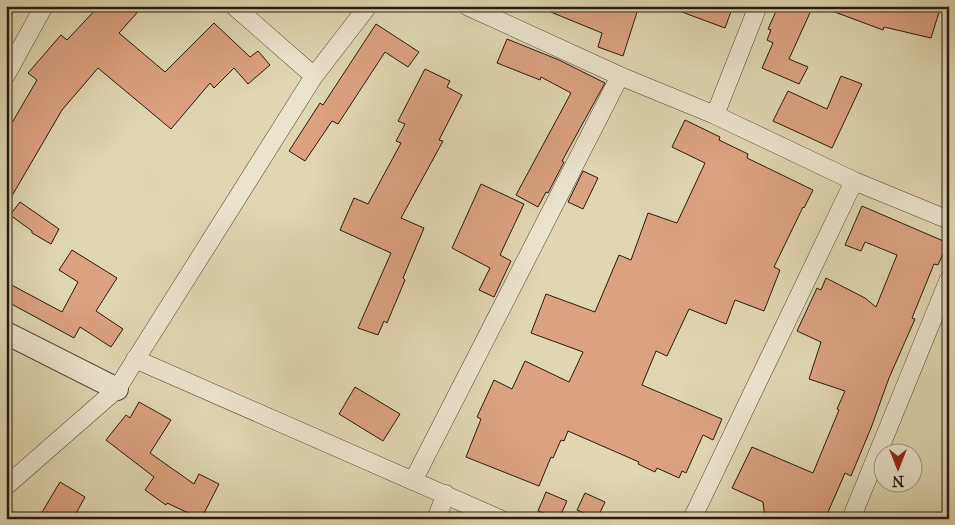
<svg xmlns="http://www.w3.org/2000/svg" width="955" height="525" viewBox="0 0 955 525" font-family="'IM FELL Great Primer',serif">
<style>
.building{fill:#dba181;stroke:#261911}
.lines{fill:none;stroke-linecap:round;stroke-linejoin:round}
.minor-casing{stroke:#544839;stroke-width:19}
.tertiary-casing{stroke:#544839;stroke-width:24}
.minor{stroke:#ebe4cd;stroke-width:18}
.tertiary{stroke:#ebe4cd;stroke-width:22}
</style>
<rect width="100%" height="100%" fill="#e0d6b2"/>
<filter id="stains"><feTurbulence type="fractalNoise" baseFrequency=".004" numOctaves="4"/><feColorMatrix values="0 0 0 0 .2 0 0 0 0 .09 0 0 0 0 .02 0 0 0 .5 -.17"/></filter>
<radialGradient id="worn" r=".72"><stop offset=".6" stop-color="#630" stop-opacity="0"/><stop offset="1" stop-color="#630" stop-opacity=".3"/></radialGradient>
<path class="building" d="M99 6H143L119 33 165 72 214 23 250 57 258 51 270 65 248 84 234 68 214 88 210 83 171 129 98 68 62 110 6 206V133L37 80 28 73 61 35 67 40Z
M536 6H639L623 56 598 47 602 33Z
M671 6H733L725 28 671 8Z
M784 6H813L789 59 808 67 799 84 762 68 773 43 767 40 771 30 768 29 777 9 782 11Z
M825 6H941L931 38 884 27 883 30 824 8Z
M376 24 419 52 408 67 385 52 338 124 332 121 305 161 289 151 320 103 323 105Z
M507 39 559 60 605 83 562 161 564 162 548 193 546 192 538 207 516 195 571 93 541 77 540 80 497 63Z
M425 69 450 81 447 87 462 95 439 140 443 141 401 218 424 228 403 278 405 280 387 323 384 321 378 335 358 328 391 253 340 230 354 198 368 204 401 143 396 141 405 124 398 121Z
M841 76 862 84 832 148 773 121 788 91 827 109Z
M685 120 720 137 719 140 748 154 747 158 813 190 804 208 803 207 774 267 780 270 764 311 735 300 726 324 689 309 667 356 656 351 642 385 722 419 713 440 703 435 686 473 682 471 679 478 657 468 655 472 638 464 639 462 568 431 564 441 561 440 553 458 551 457 539 486 466 457 481 419 477 417 494 380 512 389 525 361 569 382 583 352 531 333 546 294 595 312 619 255 631 260 648 213 677 223 705 163 672 147Z
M583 171 598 178 583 209 568 202Z
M481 184 524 204 500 255 511 261 494 297 479 290 490 268 452 248Z
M20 202 59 229 51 244 32 233V231L10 215Z
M862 206 948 243 938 265 934 264 912 318 915 319 889 378 871 428 851 476 845 473 825 519H765L763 502 732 488 752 447 813 473 839 410 837 409 845 391 809 379 821 342 797 331 817 288 821 290 826 278 865 298 876 307 897 255 865 242 861 251 845 245Z
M72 250 117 278 96 311 123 329 111 347 80 327 74 338 6 301V282L62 312 78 282 59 270Z
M355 387 400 414 383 441 339 414Z
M139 402 171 420 150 453 194 484 199 474 219 484 201 519 167 503 166 505 145 490 154 477 106 440 126 415 130 418Z
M60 482 85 497 73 519H38Z
M546 492 567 501 559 519 538 511Z
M585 493 605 502 597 519 577 510Z"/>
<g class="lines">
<defs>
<path id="minor" d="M234 6 314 76
M467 6 620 76 715 115 854 181 949 220
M6 75 44 6
M715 115 758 6
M135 359 500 519
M413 481 620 76
M6 486 117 389 314 76 368 6
M436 519 446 494
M692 519 854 181
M851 519 949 279"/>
<path id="tertiary" d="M6 333 117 389"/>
</defs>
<use href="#minor" class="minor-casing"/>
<use href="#tertiary" class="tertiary-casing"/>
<use href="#minor" class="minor"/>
<use href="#tertiary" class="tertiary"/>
</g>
<rect width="955" height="525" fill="none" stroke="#e0d6b2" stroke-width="25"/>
<rect x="8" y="8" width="940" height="510" fill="none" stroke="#261911" stroke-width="2.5"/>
<rect x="12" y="12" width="930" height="500" fill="none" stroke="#261911"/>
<g transform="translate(898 468) rotate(180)"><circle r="24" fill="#ebe4cd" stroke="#9c9382"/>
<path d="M0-4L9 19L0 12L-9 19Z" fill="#8f2418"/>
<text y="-8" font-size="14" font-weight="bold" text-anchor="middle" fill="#261911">N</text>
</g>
<rect width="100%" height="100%" filter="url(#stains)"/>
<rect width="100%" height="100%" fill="url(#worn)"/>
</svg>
